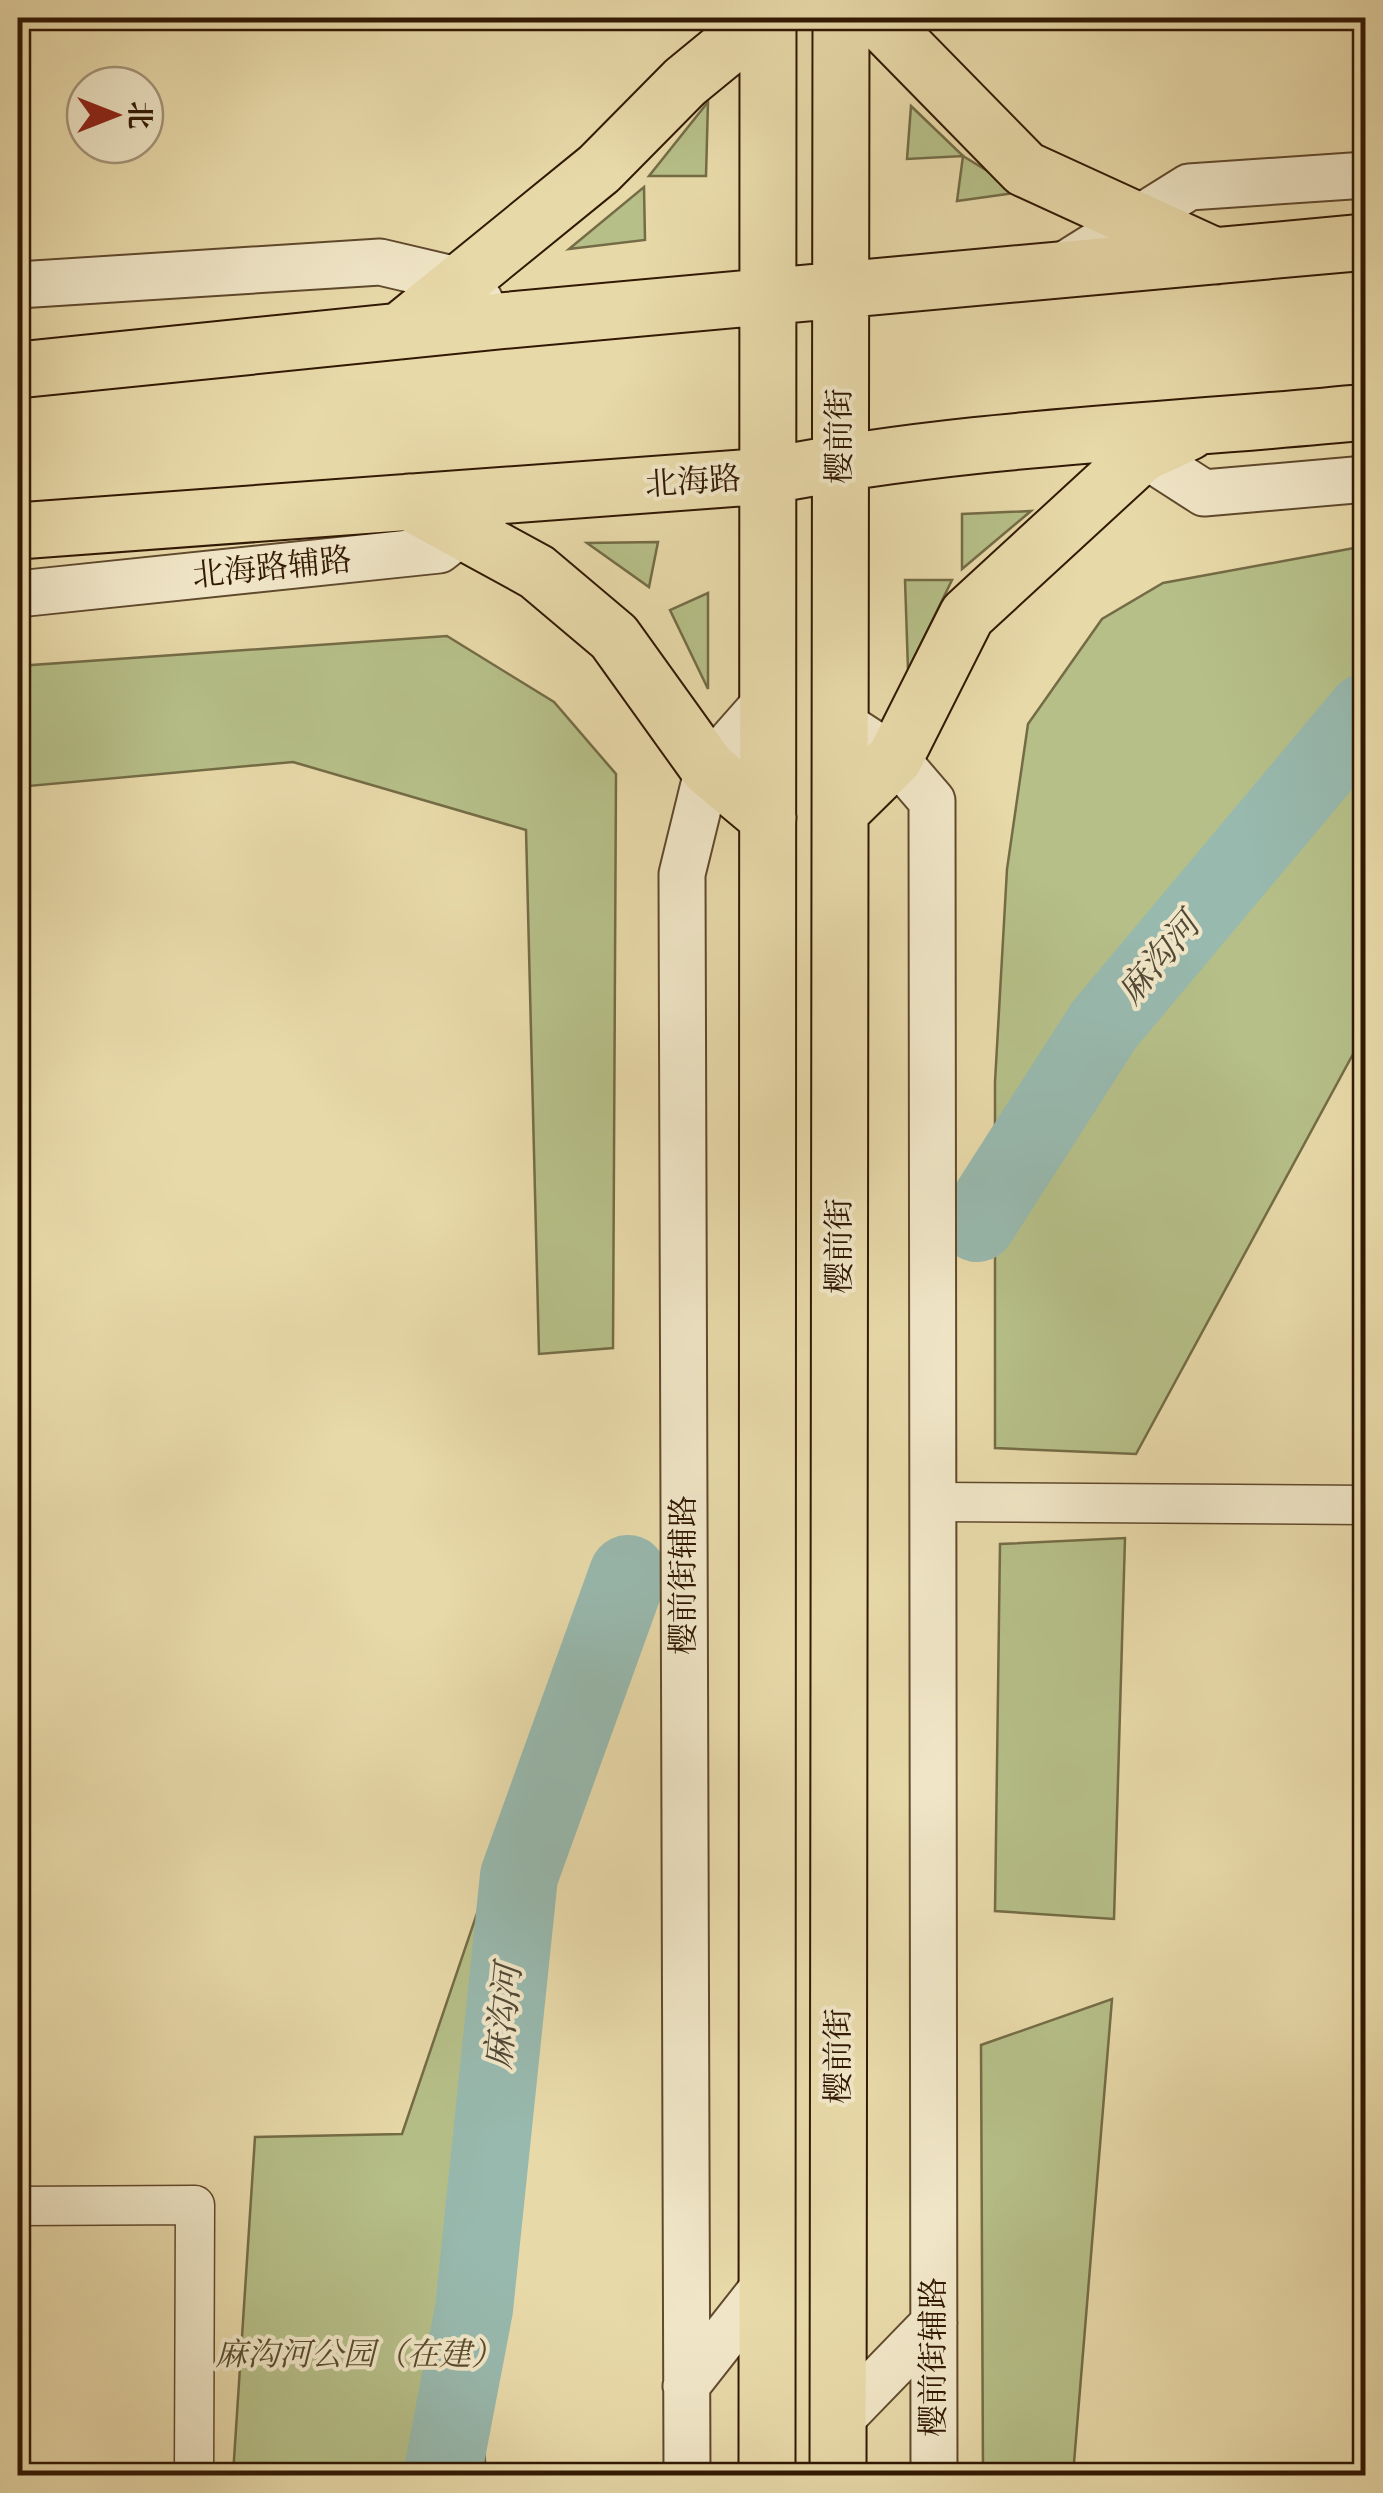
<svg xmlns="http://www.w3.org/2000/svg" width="1383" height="2493" viewBox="0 0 1383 2493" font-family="'IM FELL Double Pica','Noto Serif SC',serif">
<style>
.green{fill:#b6bf88;stroke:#746c46;stroke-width:2.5}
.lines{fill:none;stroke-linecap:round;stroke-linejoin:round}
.river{stroke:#98b9ae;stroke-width:78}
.minor-casing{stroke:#60492d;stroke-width:41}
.tertiary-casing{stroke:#60492d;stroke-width:49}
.primary-casing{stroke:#321904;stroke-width:59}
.minor{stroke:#f0e6c7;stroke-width:38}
.tertiary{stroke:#f0e6c7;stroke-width:45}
.primary{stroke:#e8d9a9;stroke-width:55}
.labels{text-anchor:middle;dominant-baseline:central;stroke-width:8;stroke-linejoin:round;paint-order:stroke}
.street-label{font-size:32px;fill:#321904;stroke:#f0e6c7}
.park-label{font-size:32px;font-style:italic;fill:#5a4b2c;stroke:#f0e6c7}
.water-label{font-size:35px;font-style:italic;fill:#514937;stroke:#f0e6c7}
</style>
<rect width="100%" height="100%" fill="#e8d9a9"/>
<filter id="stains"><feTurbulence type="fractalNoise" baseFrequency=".002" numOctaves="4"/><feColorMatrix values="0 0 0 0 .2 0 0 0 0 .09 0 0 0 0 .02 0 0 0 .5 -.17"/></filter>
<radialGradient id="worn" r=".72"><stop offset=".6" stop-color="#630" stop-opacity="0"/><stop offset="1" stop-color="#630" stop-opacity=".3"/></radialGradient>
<path class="green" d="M708 102 706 176H649Z
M911 106 963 156 1022 192 957 201 963 156 907 159Z
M644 187 645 240 569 249Z
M1031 511 962 569V514Z
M658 542 649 587 587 543Z
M1365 546V1032L1136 1454 995 1448V1082L1007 869 1028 724 1102 619 1163 583Z
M905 580H952L908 670Z
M708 593V689L670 610Z
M447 636 554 702 616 774 613 1348 539 1354 526 830 293 762 18 787V666Z
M1125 1538 1114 1919 995 1911 1000 1544Z
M574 1628 474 2309 486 2475H233L255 2137 402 2134Z
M1112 1999 1073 2475H983L981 2045Z"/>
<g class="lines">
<path class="river" d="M977 1223 1104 1025 1366 712
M442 2476 474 2309 519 1876 628 1574"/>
<defs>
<path id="minor" d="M935 1502 1366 1505
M18 2206 195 2205 194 2476"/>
<path id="tertiary" d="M1053 272 1189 187 1366 175
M18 285 380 262 461 281 480 301
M1117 437 1204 493 1366 479
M18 594 439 550 485 514
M840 722 895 758 932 801 934 2476
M686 2386 767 2283
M838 2422 934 2323
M687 2476 682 874 708 768 768 700"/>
<path id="primary" d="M877 18 1025 169 1215 256
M400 331 599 169 685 82 763 18
M18 370 499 321 1366 242
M409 502 537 572 614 637 708 768 768 818
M18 531 768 476C965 437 1166 432 1366 412
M840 812 895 758 967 615 1142 454 1189 432
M767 2476 768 18
M838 2476 841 18"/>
</defs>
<use href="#minor" class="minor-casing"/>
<use href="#tertiary" class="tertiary-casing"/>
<use href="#primary" class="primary-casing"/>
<use href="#minor" class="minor"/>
<use href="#tertiary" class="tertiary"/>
<use href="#primary" class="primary"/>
</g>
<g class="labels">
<g class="street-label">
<text transform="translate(840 436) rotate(-90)">樱前街</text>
<text transform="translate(693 482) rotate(-4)">北海路</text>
<text transform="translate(272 568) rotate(-6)">北海路辅路</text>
<text transform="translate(840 1246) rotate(-90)">樱前街</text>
<text transform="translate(684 1575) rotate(-90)">樱前街辅路</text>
<text transform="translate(839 2056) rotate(-90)">樱前街</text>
<text transform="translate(934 2357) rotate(-90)">樱前街辅路</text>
</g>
<g class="park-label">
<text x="359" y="2355">麻沟河公园（在建）</text>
</g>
<g class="water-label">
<text transform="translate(1159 959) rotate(-50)">麻沟河</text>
<text transform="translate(504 2017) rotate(-84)">麻沟河</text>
</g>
</g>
<rect width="1383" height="2493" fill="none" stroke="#e8d9a9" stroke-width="60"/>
<rect x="20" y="20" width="1343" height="2453" fill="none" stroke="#321904" stroke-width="5"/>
<rect x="30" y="30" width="1323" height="2433" fill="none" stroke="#321904" stroke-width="2.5"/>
<g transform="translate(115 115) rotate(90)"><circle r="48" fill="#f0e6c7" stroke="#a49479" stroke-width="2.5"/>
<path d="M0-8L18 38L0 25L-18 38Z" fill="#8f2418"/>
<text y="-15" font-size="28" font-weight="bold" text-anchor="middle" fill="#321904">北</text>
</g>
<rect width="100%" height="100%" filter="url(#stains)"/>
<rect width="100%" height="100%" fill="url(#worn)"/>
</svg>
